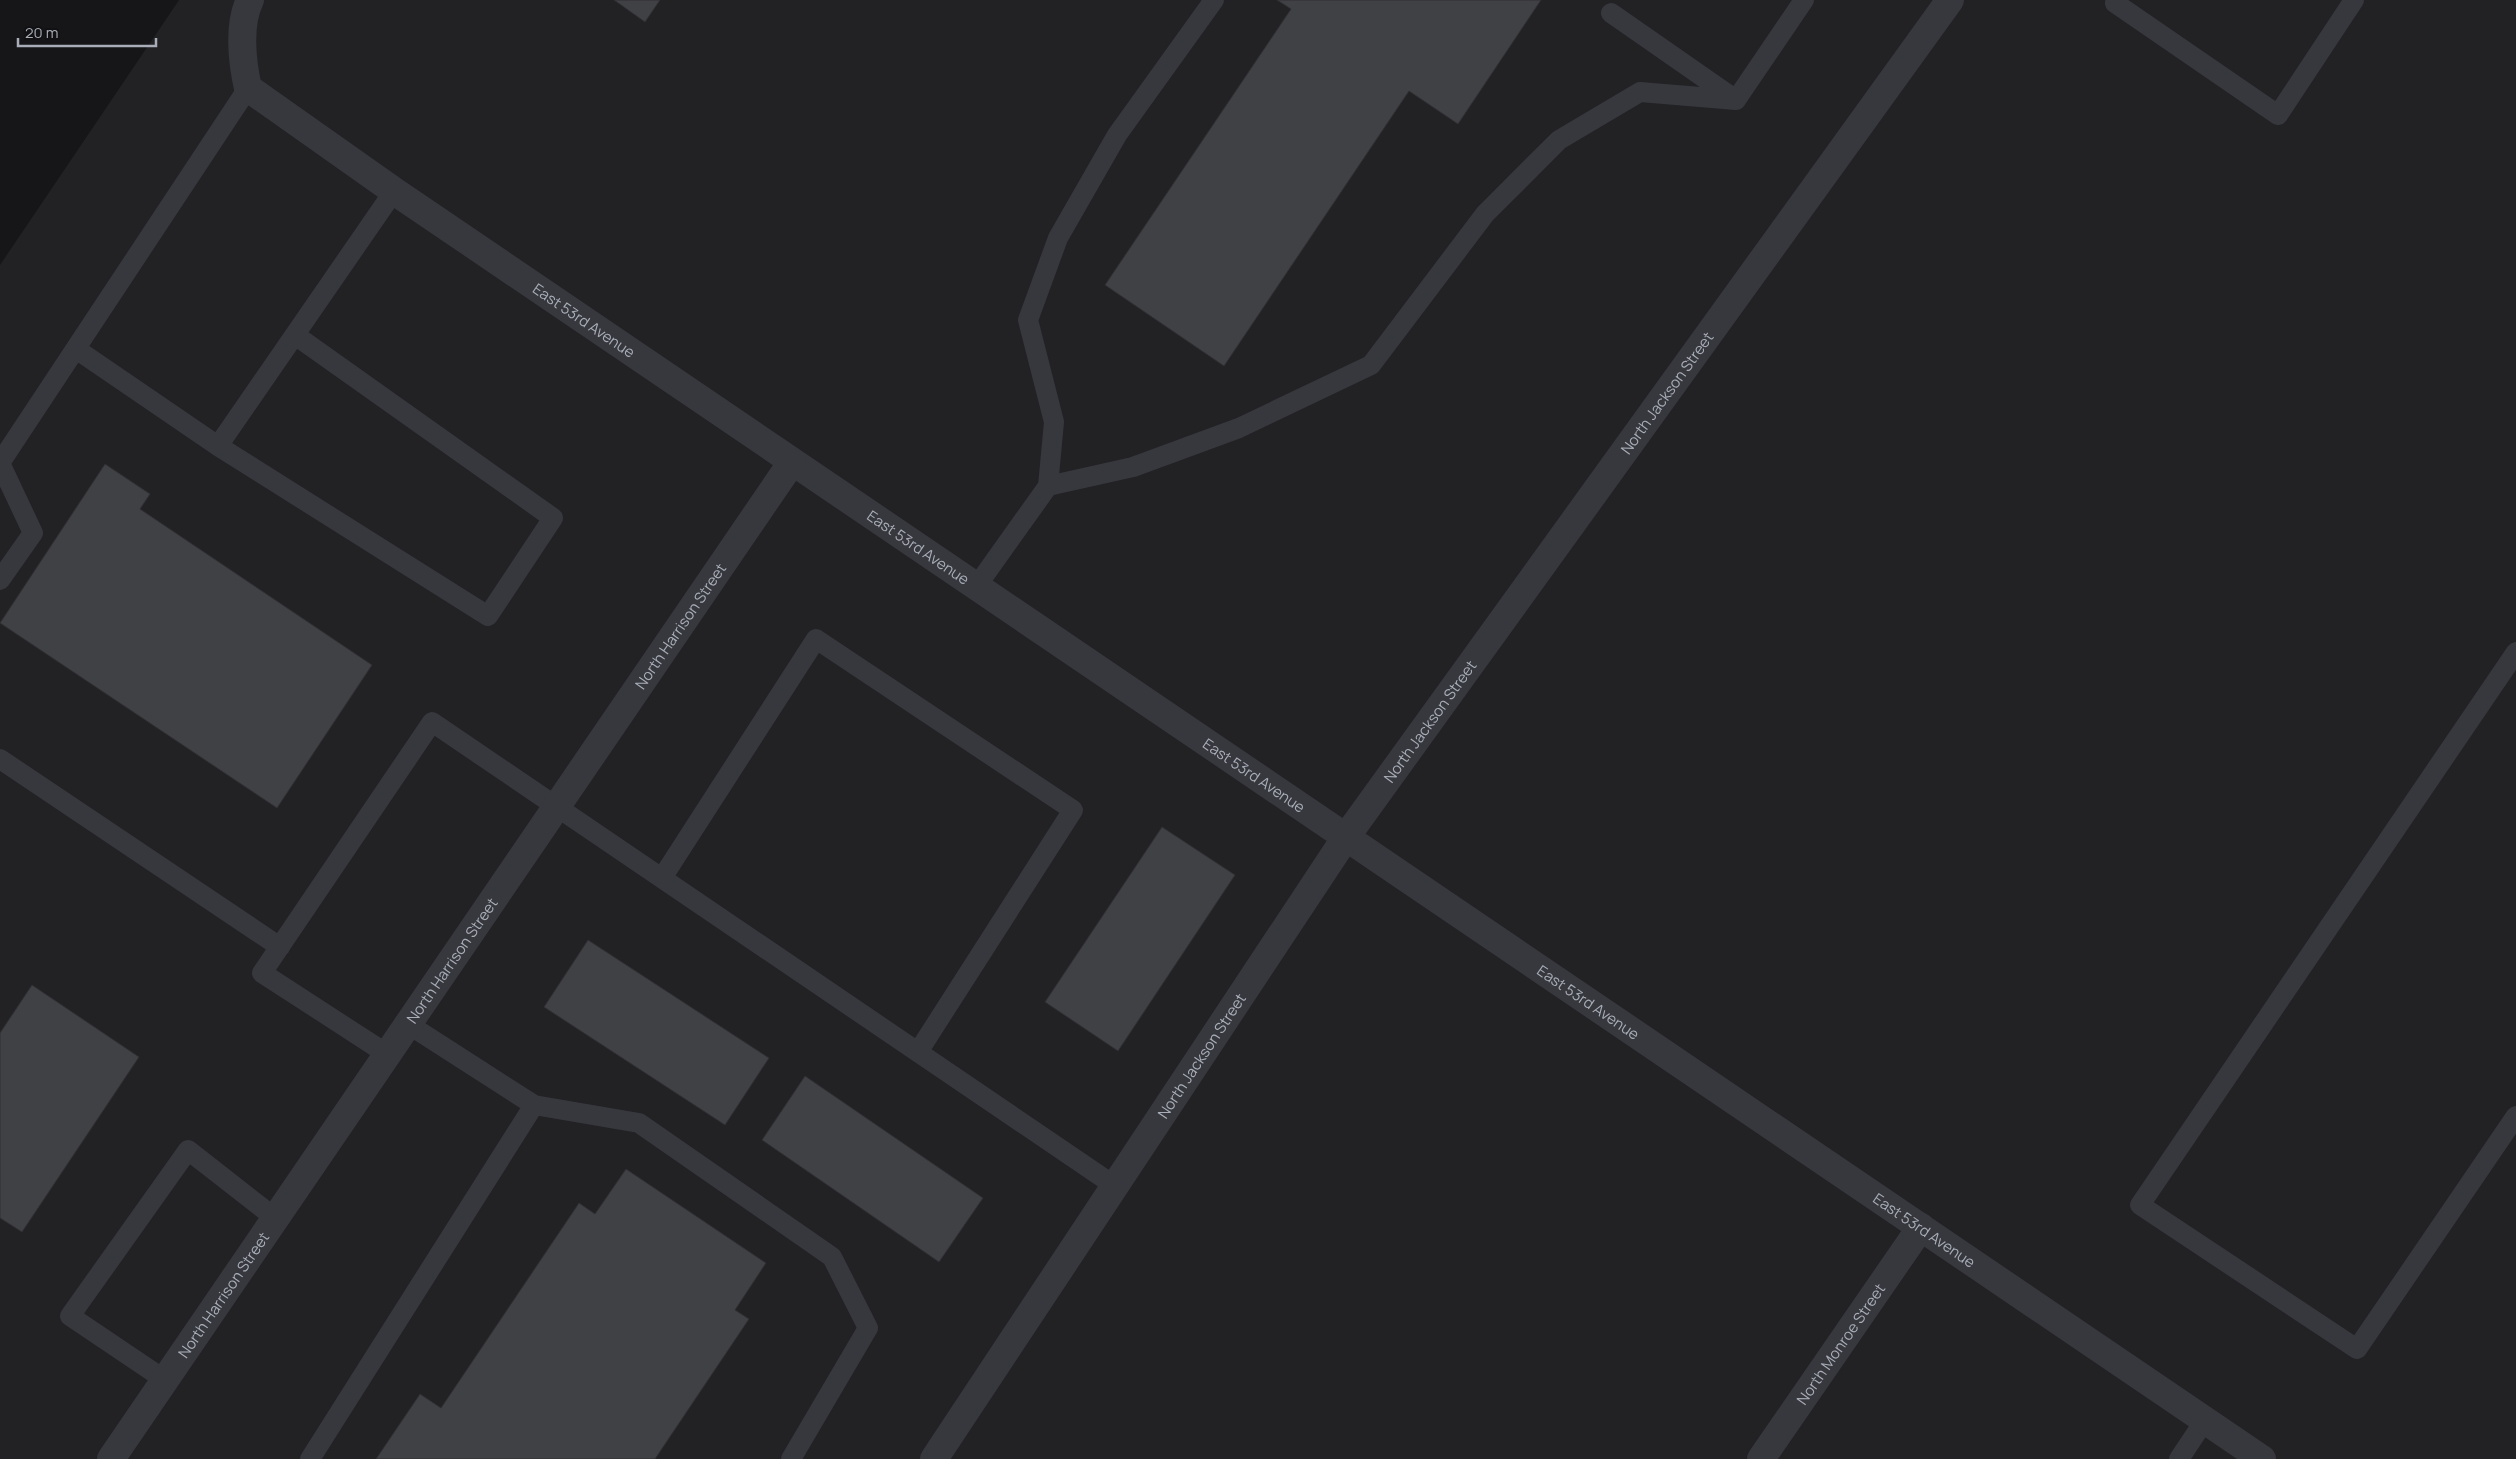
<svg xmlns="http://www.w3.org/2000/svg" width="2516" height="1459" viewBox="0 0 2516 1459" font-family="Manrope,sans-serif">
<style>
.built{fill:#222225}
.building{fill:#404145;stroke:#303034}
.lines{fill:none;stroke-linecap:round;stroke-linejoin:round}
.lane{stroke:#37383d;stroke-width:20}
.street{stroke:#37383d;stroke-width:28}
.labels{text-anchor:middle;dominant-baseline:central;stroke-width:4;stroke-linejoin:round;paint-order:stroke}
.street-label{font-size:15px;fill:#a8adb8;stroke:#111113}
</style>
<rect width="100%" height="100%" fill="#161618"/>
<path class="built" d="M179 0H2516V1459H0V265Z"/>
<path class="building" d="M614 0H660L645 22Z
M1277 0H1541L1458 124 1409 91 1224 366 1105 285 1291 9Z
M105 464 150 494 140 509 372 665 277 808 0 623Z
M1162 827 1235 875 1118 1051 1045 1002Z
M588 940 769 1058 725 1125 544 1007Z
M32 985 139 1057 22 1232 0 1218V1033Z
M805 1076 983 1198 939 1262 762 1140Z
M626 1169 766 1263 735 1310 749 1319 655 1459H376L420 1394 441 1408 579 1203 595 1214Z"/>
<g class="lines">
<path class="lane" d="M2117 0 2115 3 2278 115 2354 0
M1611 13 1736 100 1804 0
M76 349 218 446 394 191
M218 446 488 616 553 518 295 335
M1048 486 1133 467 1239 428 1371 365 1485 214 1559 140 1640 92 1736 100
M0 580 33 533 0 463 248 88
M976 587 1048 486 1054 422 1028 320 1058 238 1117 135 1214 0
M2516 652 2140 1205 2357 1349 2516 1116
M0 759 280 947
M662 878 816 639 1073 810 918 1052
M387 1054 262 973 432 722 1115 1186
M534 1105 639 1123 832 1257 868 1328 791 1459
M165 1380 70 1316 188 1150 275 1218
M310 1459 534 1105 408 1024
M2179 1459 2205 1420"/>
<g class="street">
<path id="s1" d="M250 0C238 24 242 62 248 88L394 191 2262 1459"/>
<path id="s2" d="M111 1459 792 462"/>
<path id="s3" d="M934 1459 1346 837 1950 0"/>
<path id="s4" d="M1761 1459 1921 1227"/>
</g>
</g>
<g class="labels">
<g class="street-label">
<text stroke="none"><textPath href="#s1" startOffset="498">East 53rd Avenue</textPath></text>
<text stroke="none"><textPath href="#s3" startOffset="1294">North Jackson Street</textPath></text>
<text stroke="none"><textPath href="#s1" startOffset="902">East 53rd Avenue</textPath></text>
<text stroke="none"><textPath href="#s2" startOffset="1009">North Harrison Street</textPath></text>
<text stroke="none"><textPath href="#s3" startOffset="889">North Jackson Street</textPath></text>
<text stroke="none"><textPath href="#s1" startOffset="1308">East 53rd Avenue</textPath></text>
<text stroke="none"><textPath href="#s2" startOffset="604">North Harrison Street</textPath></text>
<text stroke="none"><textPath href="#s1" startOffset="1712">East 53rd Avenue</textPath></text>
<text stroke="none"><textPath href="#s3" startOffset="484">North Jackson Street</textPath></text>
<text stroke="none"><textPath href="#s1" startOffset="2118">East 53rd Avenue</textPath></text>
<text stroke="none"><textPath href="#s2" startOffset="199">North Harrison Street</textPath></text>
<text stroke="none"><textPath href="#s4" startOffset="140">North Monroe Street</textPath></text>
</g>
</g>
<path d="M18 38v8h138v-8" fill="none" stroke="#a8adb8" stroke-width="2.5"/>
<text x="25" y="38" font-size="15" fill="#a8adb8" stroke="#111113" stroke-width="4" paint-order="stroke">20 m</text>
</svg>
